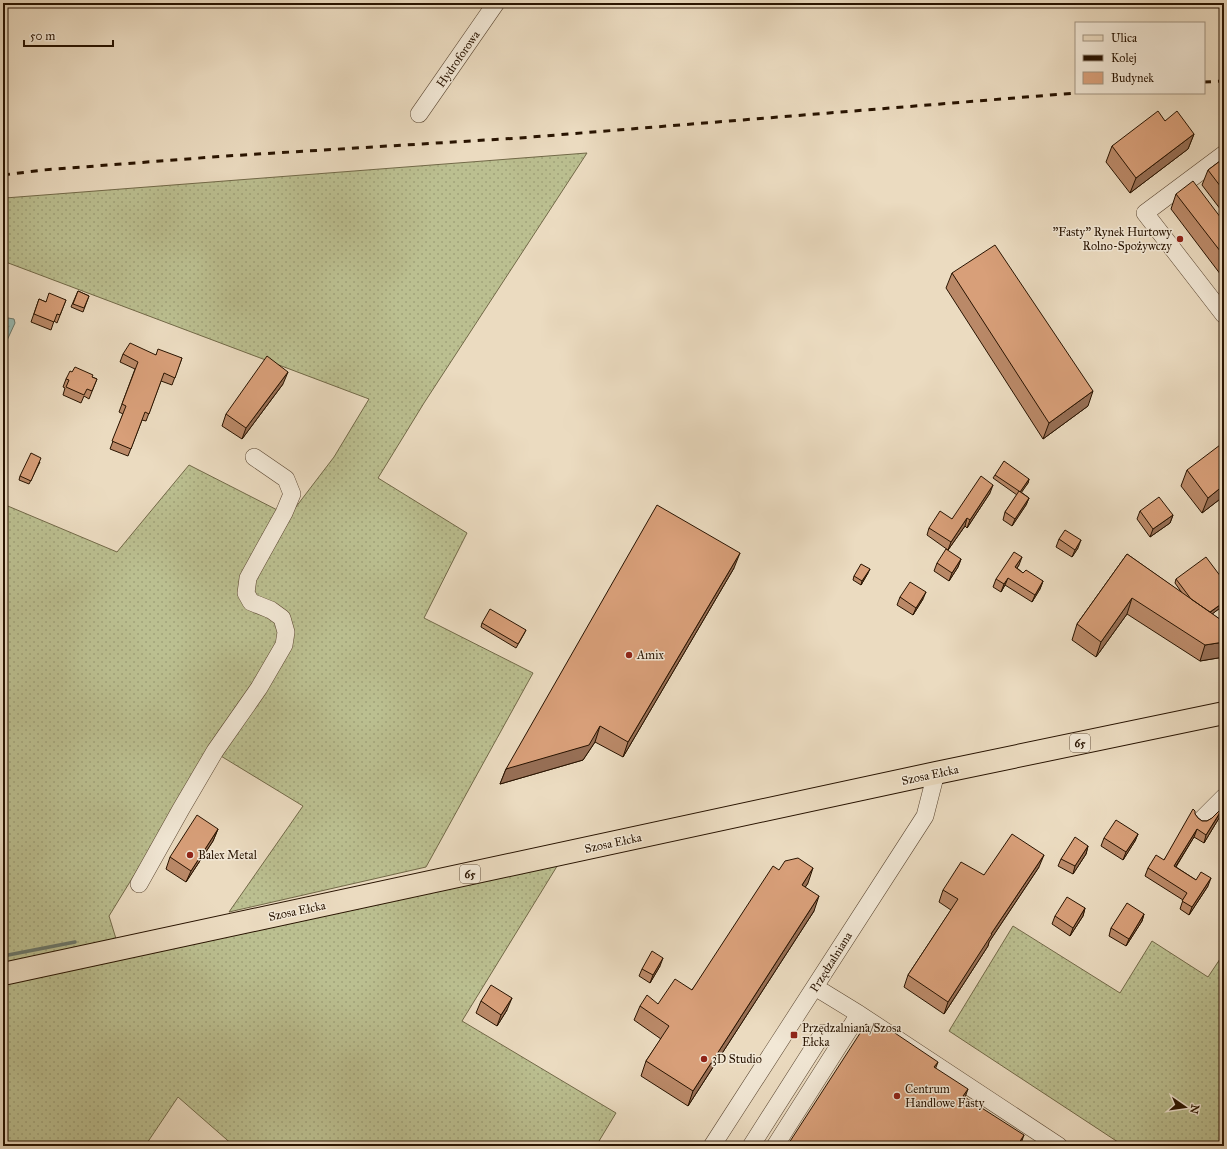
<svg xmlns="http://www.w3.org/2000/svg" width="1227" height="1149" viewBox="0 0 1227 1149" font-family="'IM FELL Great Primer',serif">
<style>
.grass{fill:url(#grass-dots);stroke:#726948}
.water{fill:url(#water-ripples);stroke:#6b786b}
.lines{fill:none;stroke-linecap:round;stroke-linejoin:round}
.stream{stroke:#6b786b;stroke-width:3.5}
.minor-casing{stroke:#594530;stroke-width:18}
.major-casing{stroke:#281300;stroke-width:24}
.minor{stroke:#f2e8d6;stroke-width:17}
.major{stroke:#ebdbc0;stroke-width:22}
.rail{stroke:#281300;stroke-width:3;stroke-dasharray:7 7;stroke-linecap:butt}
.wall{fill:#ba8968;stroke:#281300}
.shaded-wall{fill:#976f55;stroke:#281300}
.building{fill:#d89f79;stroke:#281300}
.poi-dot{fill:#8f2418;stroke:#f2e8d6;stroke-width:1.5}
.labels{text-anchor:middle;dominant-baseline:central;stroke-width:3;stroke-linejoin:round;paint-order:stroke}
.shield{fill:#f2e8d6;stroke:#655340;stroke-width:1}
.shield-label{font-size:11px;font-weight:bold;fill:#281300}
.street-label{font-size:12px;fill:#281300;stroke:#f2e8d6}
.poi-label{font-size:12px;fill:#281300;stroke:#f2e8d6;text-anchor:start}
</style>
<defs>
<pattern id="grass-dots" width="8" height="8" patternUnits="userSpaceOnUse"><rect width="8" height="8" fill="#bbbf90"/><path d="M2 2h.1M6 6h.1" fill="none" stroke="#a1a37a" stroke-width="1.8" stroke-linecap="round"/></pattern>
<pattern id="water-ripples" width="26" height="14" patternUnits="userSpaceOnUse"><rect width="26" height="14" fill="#98bbb3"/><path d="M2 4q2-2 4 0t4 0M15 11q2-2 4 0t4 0" fill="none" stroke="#83a098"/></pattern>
</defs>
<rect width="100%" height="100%" fill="#ebdbc0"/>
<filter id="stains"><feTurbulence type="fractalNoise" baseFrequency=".005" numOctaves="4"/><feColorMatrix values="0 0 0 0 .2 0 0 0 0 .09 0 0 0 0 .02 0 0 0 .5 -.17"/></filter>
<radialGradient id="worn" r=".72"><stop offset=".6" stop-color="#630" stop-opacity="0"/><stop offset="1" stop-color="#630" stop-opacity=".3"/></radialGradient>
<path class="grass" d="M587 153 424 403 378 478 467 533 424 618 533 673 426 867 229 912 303 806 211 750 109 916 117 942 3 964V504L117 552 189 465 289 516 334 457 369 399 3 261V203L5 198Z
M559 863 462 1021 616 1113 596 1146H234L178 1097 145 1146H3V984Z
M1013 926 1120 993 1152 941 1208 977 1224 953V1146H1124L949 1031Z"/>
<path class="water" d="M3 314 8 318 14 319 15 323 3 349Z"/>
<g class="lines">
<path class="stream" d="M3 956 75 942"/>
<defs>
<path id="minor" d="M419 114 496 3
M1224 154 1145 213 1224 315
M1202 819 1224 797
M139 884 181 809 215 751 259 688 284 645 286 632 282 618 271 610 251 602 246 593 248 578 284 513 292 494 286 479 254 457
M815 987 859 1014 1059 1146
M712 1146 925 816 936 773
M751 1146 823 1033 839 1045
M775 1146 859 1014"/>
<path id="major" d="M3 974 936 773 1224 713"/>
</defs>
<use href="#minor" class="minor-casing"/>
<use href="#major" class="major-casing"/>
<use href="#minor" class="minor"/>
<use href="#major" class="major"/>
<path class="rail" d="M1204 82 1224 81
M3 175 43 170 226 156 519 138 1076 93"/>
</g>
<path class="wall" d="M1165 121 1194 134 1188 149 1130 193 1106 162 1112 146Z
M1224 158V214L1202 185 1208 170Z
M1176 194 1224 222V279L1171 209Z
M952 273 1088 406 1043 439 946 288Z
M78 291 89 296 83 312 71 307Z
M39 299 46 302 66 300 57 323 54 321 51 330 31 322Z
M123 354 156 355 182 358 172 385 161 381 146 421 142 420 128 456 110 449 123 414 119 412 135 369 120 362Z
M72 372 92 377 97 379 89 399 84 396 81 403 63 395 65 388 63 387 66 379Z
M283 384 242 439 222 426 226 414Z
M40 462 29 484 19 480 20 476Z
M1187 470 1224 496 1202 513 1181 486Z
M995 475 1029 479 1028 483 1021 492 1029 498 1026 505 1012 526 1003 520 1005 512 1017 495 993 478Z
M990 493 967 528 965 526 948 550 927 535 929 528 952 519Z
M1140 511 1173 515 1170 523 1150 537 1137 519Z
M1059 539 1078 548 1072 557 1056 547Z
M1127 554 1182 593 1175 583 1176 579 1224 581V605L1212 614 1224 622V657L1200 661 1127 614 1096 657 1072 640 1077 624Z
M961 559 958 567 949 581 934 571 937 563Z
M1019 565 1017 568 1023 573 1043 581 1040 589 1032 602 1005 585 1001 592 993 587 996 579Z
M734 568 623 757 595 742 583 760 500 784 506 769Z
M868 573 861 585 853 580 854 576Z
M900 597 923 599 913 615 897 605Z
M482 623 526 630 524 634 516 648 481 627Z
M1222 813 1204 843 1194 837 1176 867 1196 880 1208 886 1189 915 1180 909 1183 900 1145 876 1148 868 1164 860 1195 814 1198 818 1202 821H1207Z
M218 829 213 841 186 882 166 869 170 857Z
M1138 834 1135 841 1123 860 1101 846 1104 838Z
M1088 846 1086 854 1073 874 1058 866 1061 859Z
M1039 867 989 942 988 946 944 1014 904 987 908 975 951 910 939 902 943 890 984 875Z
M779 870 808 883 805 887 814 911 688 1106 641 1076 646 1061 661 1039 634 1020 640 1006 658 1004 692 990Z
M1085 908 1083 916 1070 936 1052 924 1055 916Z
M1144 914 1142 921 1126 946 1109 936 1111 928Z
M660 966 650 983 639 976 642 969Z
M481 1001 507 1010 497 1026 476 1013Z"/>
<path class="shaded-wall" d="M1194 134 1188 149 1130 193 1136 178Z
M288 372 283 384 242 439 246 428Z
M1093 391 1088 406 1043 439 1049 423Z
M1029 479 1028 483 1019 496 1020 492Z
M993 485 990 493 967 528 970 520Z
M1224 485V496L1202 513 1208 498Z
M1029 498 1026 505 1012 526 1015 519Z
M1173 515 1170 523 1150 537 1153 529Z
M967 518 965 526 948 550 951 542Z
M1081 540 1078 548 1072 557 1075 550Z
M740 553 734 568 623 757 628 742Z
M1022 557 1019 565 1012 575 1015 567Z
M961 559 958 567 949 581 952 573Z
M870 569 868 573 861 585 862 581Z
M1008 578 1005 585 1001 592 1004 584Z
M1043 581 1040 589 1032 602 1035 595Z
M926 592 923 599 913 615 916 608Z
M1132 598 1127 614 1096 657 1101 642Z
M1224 602V605L1203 621 1204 617Z
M1224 642V657L1200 661 1205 645Z
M600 726 595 742 583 760 500 784 506 769Z
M1224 807 1222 813 1204 843 1206 835Z
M218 829 213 841 186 882 191 871Z
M1197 829 1194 837 1171 874 1174 866Z
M1138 834 1135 841 1123 860 1126 852Z
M1088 846 1086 854 1073 874 1075 866Z
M1044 855 1039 867 989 942 988 946 944 1014 948 1002 991 934Z
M813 868 808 883 797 900 802 885Z
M1211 878 1208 886 1189 915 1192 907Z
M819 896 814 911 688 1106 693 1091Z
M1085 908 1083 916 1070 936 1073 928Z
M1144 914 1142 921 1126 946 1129 939Z
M663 958 660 966 650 983 653 975Z
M512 998 507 1010 497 1026 501 1015Z
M938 1062 933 1075 934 1067Z
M968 1089 963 1103V1096Z
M1024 1135 1020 1146H1017Z"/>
<path class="building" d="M1158 111 1165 121 1177 111 1194 134 1136 178 1112 146Z
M1224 158V191L1208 170Z
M1193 181 1224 222V256L1176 194Z
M995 245 1093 391 1049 423 952 273Z
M78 291 89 296 84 308 73 304Z
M49 293 66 300 60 315 57 314 54 322 34 314 39 299 46 302Z
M130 343 156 355 158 349 182 358 175 378 164 373 149 414 145 412 131 449 112 441 126 406 122 404 138 362 123 354Z
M267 356 288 372 246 428 226 414Z
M75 367 93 375 92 377 97 379 92 391 87 389 84 395 66 387 69 380 66 379 70 371 72 372Z
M1224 442V485L1208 498 1187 470Z
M31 453 41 458 31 481 20 476Z
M1004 461 1029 479 1020 492 1019 491 995 475Z
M981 476 993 485 970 520 967 518 951 542 929 528 940 511 952 519Z
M1019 491 1029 498 1015 519 1005 512Z
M1159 497 1173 515 1153 529 1140 511Z
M657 505 740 553 628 742 600 726 589 745 506 769Z
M1065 530 1081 540 1075 550 1059 539Z
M946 549 961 559 952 573 937 563Z
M1014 552 1022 557 1015 567 1023 573 1026 570 1043 581 1035 595 1008 578 1004 584 996 579Z
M1127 554 1224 622V642L1205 645 1132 598 1101 642 1077 624Z
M1206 557 1224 581V602L1210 612 1191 599 1176 579Z
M861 564 870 569 862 581 854 576Z
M910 582 926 592 916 608 900 597Z
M490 609 526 630 518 644 482 623Z
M1224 806 1206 835 1197 829 1174 866 1196 880 1201 872 1211 878 1192 907 1182 901 1187 893 1148 868 1156 855 1164 860 1193 809 1195 811V814L1198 818 1202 821H1207L1212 818Z
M197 815 218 829 191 871 170 857Z
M1116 820 1138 834 1126 852 1104 838Z
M1012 834 1044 855 991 934H992L948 1002 908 975 958 899 943 890 961 862 984 875Z
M1075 837 1088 846 1075 866 1061 859Z
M798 858 813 868 802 885 819 896 693 1091 646 1061 669 1026 640 1006 647 995 658 1004 675 979 692 990 773 866 779 870 785 861Z
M1067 897 1085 908 1073 928 1055 916Z
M1127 903 1144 914 1129 939 1111 928Z
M652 951 663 958 653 975 642 969Z
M491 985 512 998 501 1015 481 1001Z
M866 1024 878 1032 883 1025 938 1062 934 1067 968 1089 963 1096 1024 1135 1017 1146H787Z"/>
<g class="poi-dot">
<circle cx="1180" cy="239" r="4"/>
<circle cx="629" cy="655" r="4"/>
<circle cx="190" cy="855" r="4"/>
<rect x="790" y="1031" width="8" height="8" rx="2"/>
<circle cx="704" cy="1059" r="4"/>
<circle cx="897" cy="1096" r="4"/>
</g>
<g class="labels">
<g class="shield">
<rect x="1070" y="734" width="20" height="18" rx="3"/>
<rect x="460" y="865" width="20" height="18" rx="3"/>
</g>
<g class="shield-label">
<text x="1080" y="743">65</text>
<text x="470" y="874">65</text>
</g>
<g class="street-label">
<text transform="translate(458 59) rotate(-55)">Hydroforowa</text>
<text transform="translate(930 775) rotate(-12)">Szosa Ełcka</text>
<text transform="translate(613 843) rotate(-12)">Szosa Ełcka</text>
<text transform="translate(297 911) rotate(-12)">Szosa Ełcka</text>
<text transform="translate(831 962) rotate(-58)">Przędzalniana</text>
</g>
<g class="poi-label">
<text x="1172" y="232" text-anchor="end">"Fasty" Rynek Hurtowy<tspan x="1172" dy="14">Rolno-Spożywczy</tspan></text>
<text x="637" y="655">Amix</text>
<text x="198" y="855">Balex Metal</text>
<text x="802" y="1028">Przędzalniana/Szosa<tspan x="802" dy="14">Ełcka</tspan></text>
<text x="712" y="1059">3D Studio</text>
<text x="905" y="1089">Centrum<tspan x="905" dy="14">Handlowe Fasty</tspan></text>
</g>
</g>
<rect width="1227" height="1149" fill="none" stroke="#ebdbc0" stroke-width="16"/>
<rect x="4" y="4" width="1219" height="1141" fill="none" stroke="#281300" stroke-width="2"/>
<rect x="8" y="8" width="1211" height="1133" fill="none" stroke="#281300"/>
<rect x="1075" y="22" width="130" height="72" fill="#f2e8d6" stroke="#a19380"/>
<rect x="1083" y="35" width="20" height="6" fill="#ebdbc0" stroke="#a19380"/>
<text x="1111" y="42" font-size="12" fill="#281300">Ulica</text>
<rect x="1083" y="55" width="20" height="6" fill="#281300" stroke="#a19380"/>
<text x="1111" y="62" font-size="12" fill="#281300">Kolej</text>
<rect x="1083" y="72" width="20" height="12" fill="#d89f79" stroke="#a19380"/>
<text x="1111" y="82" font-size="12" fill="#281300">Budynek</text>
<g transform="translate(1185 1107) rotate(103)" stroke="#f2e8d6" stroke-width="3" paint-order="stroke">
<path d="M0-3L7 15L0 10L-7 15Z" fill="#281300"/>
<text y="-6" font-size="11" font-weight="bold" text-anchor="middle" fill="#281300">N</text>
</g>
<path d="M24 40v6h89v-6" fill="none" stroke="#281300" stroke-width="2"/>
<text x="30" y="40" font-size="12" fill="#281300" stroke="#f2e8d6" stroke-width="3" paint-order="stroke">50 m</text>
<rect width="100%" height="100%" filter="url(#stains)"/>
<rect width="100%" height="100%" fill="url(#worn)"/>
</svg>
